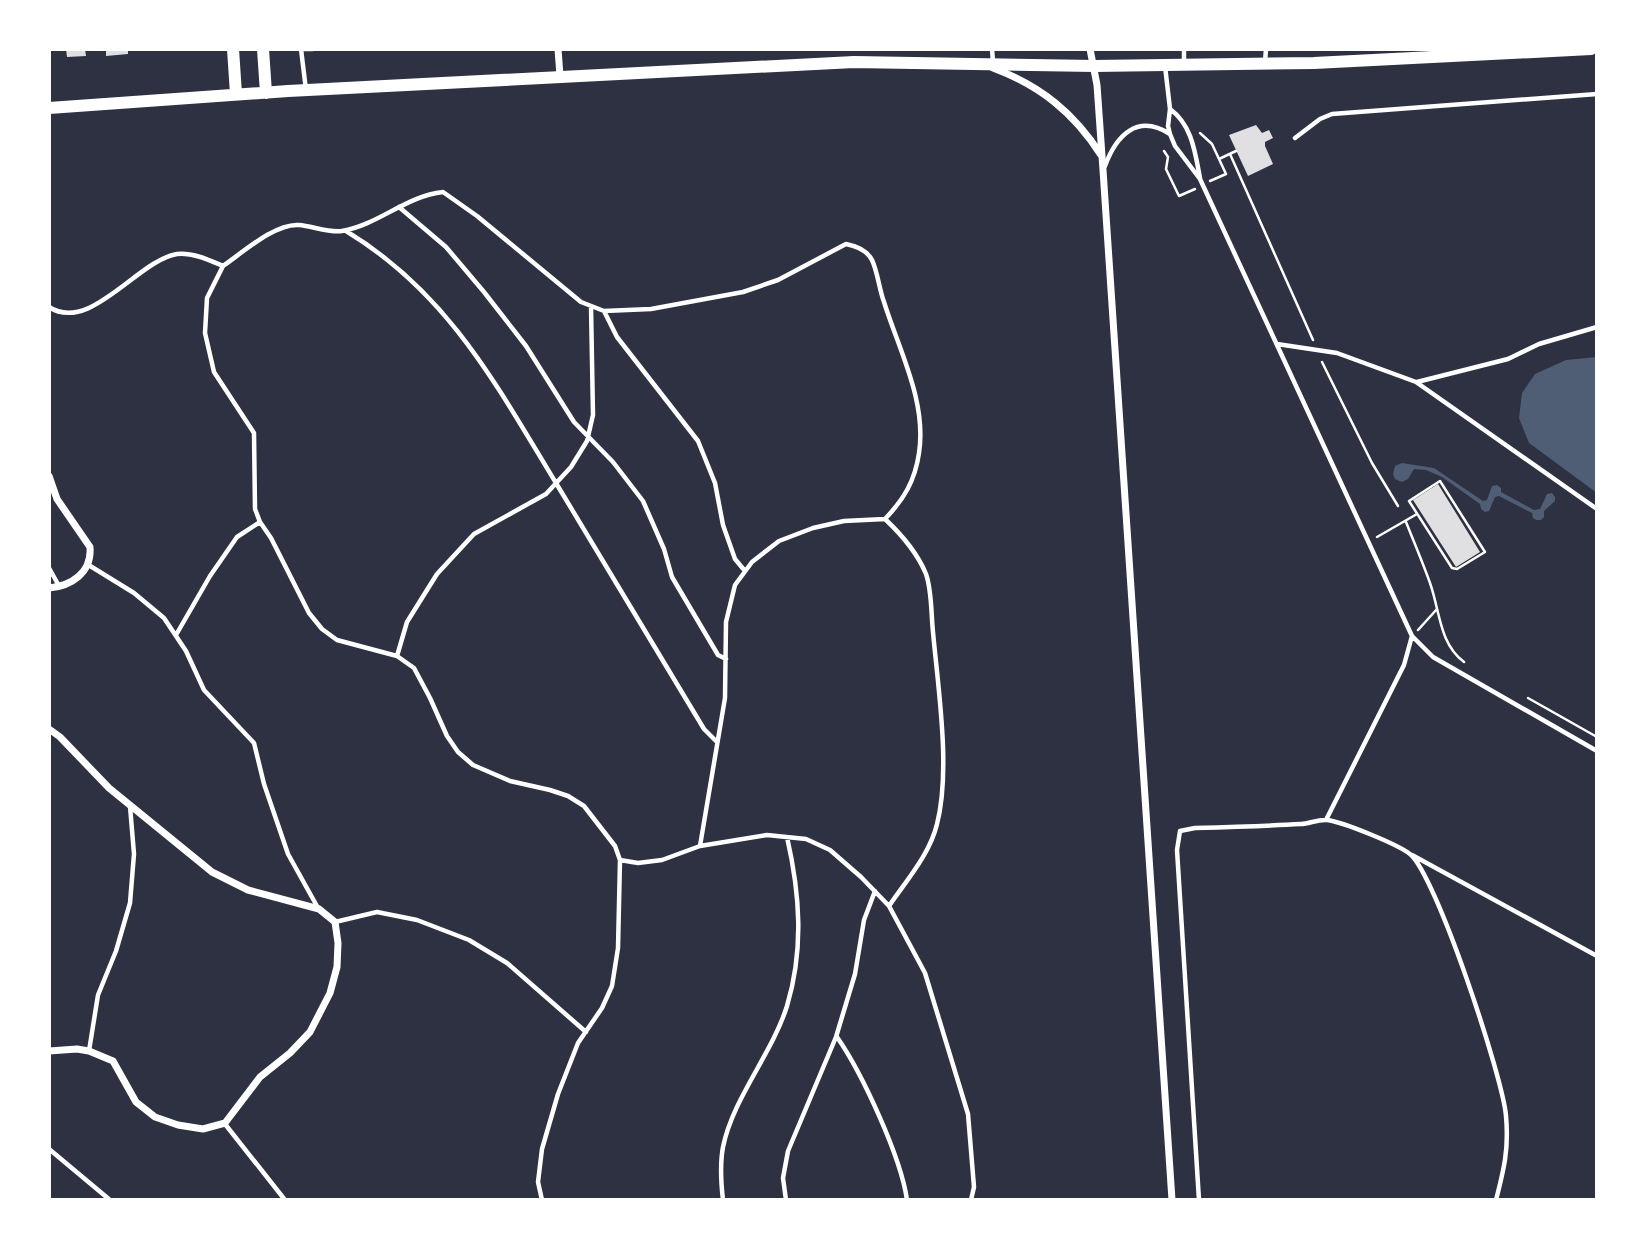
<svg xmlns="http://www.w3.org/2000/svg" width="1646" height="1249" viewBox="0 0 1646 1249" font-family="'Space Grotesk',sans-serif">
<style>
.water{fill:#4f5d75}
.building{fill:#e0e0e3}
.lines{fill:none;stroke-linecap:round;stroke-linejoin:round}
.path{stroke:#fff;stroke-width:2.5}
.service{stroke:#fff;stroke-width:4.5}
.minor{stroke:#fff;stroke-width:7}
.secondary{stroke:#fff;stroke-width:12}
</style>
<rect width="100%" height="100%" fill="#2d3142"/>
<path class="water" d="M1597 357V493L1529 443 1519 418 1522 393 1535 374 1566 360Z
M1402 463 1434 468 1483 501 1487 500 1492 486 1497 485 1501 488V492L1534 510 1540 509 1547 494 1552 493 1555 497V501L1544 511V517L1541 520H1536L1533 518 1532 513 1499 496 1495 497 1489 511 1485 512 1481 509 1480 504 1442 477 1426 470 1414 469 1408 479 1402 482 1395 479 1393 474 1395 466Z"/>
<path class="building" d="M66 49H85L86 56 67 57Z
M106 49H128V54L106 56Z
M1256 125 1262 133 1269 130 1273 138 1265 142V146L1273 164 1248 176 1229 135Z
M1438 484 1480 552 1456 567 1413 500Z"/>
<g class="lines">
<path class="path" d="M1200 133 1212 144 1226 174 1210 181
M1164 151 1168 157 1166 169 1179 196 1195 189
M1230 154 1313 340
M1219 159 1236 151
M1322 362 1372 463 1398 506
M1440 481 1485 552 1457 569 1452 568 1409 501Z
M1406 522C1414 542 1423 563 1430 583 1440 611 1439 643 1464 662
M1377 537 1417 514
M1418 630 1437 609
M1528 698 1597 737"/>
<path class="service" d="M301 49 306 90
M301 49H313
M992 49 993 62
M1184 62V49
M1265 62 1266 49
M1165 66 1170 109 1168 126 1170 134 1175 146 1200 179 1412 636 1433 657 1597 751
M1170 109C1192 125 1195 152 1200 178
M1295 138 1320 119 1332 114 1597 94
M1105 166C1116 136 1137 113 1170 134
M399 207 446 247 484 292 526 346 574 422 613 462 643 501 664 549 672 577 718 655 726 659
M346 231C450 294 498 388 559 488 608 568 655 649 704 729L717 742
M223 266 207 298 205 333 214 372 254 433 255 509 260 522 271 538 309 613 322 629 337 640 397 656 414 668 430 698 447 736 458 752 473 765 510 781 550 790 568 796 584 806 615 846 620 860 618 948 612 986 602 1008 578 1043 558 1094 542 1149 538 1182 542 1200
M49 307C90 334 138 260 177 254 192 252 209 260 223 266 242 253 275 223 299 225 312 226 329 233 342 231 378 225 406 196 443 192L477 216 581 302 604 311 651 309 743 292 778 280 846 244C856 246 867 250 872 260 878 273 879 289 884 302 899 350 927 402 919 453 915 481 904 499 885 519L844 521 813 528 779 541 752 562 735 585 726 622 725 698 700 846
M604 311 617 337 698 441 715 483 723 525 735 559 745 571
M1277 344 1337 353 1416 382 1597 509
M1417 382 1508 359 1539 344 1597 327
M885 519C902 535 917 552 926 574 932 591 931 614 933 632 938 688 951 770 937 824 930 854 906 881 889 906
M87 564 134 593 164 618 186 651 204 690 254 743 264 784 288 854 318 908
M49 568 59 586
M176 635 210 576 237 537 260 522
M397 656 407 622 437 574 474 534 546 494 571 467 587 441 593 415 591 306
M1326 820 1404 665 1412 636
M1412 855 1597 956
M620 860 638 863 662 860 700 846 767 835 806 839 830 850 861 877 889 906 925 973 968 1114 974 1187 971 1200
M335 922 377 912 417 920 469 940 507 963 586 1032
M837 1037C862 1073 901 1157 907 1200
M89 1051 98 995 116 951 130 903 134 854 130 806
M225 1124 285 1200
M49 1149 110 1200
M723 1200C721 1183 720 1163 723 1147 733 1098 772 1054 787 1006 804 949 800 894 787 837
M786 1200 783 1178 788 1151 836 1037 855 974 864 920 875 891
M1199 1200 1177 850 1180 831 1195 828C1230 827 1265 826 1301 824 1309 824 1318 819 1327 820 1343 822 1397 844 1410 854 1436 875 1503 1078 1506 1116 1509 1149 1504 1169 1496 1200"/>
<path class="minor" d="M558 49 560 76
M1090 49 1097 85 1103 170 1172 1200
M993 68C1041 86 1074 113 1101 155
M49 476 57 499 90 547C92 573 71 586 49 588
M49 729 60 737 109 788 212 872 248 890 319 909 335 922 338 943 337 967 330 993 310 1032 290 1053 260 1077 225 1123 203 1129 178 1125 155 1117 136 1102 113 1061 89 1051 77 1049 49 1051"/>
<path class="secondary" d="M233 49 236 94
M263 49 266 93
M49 108 288 91 854 62 1094 66 1314 63 1591 49"/>
</g>
<rect width="1646" height="1249" fill="none" stroke="#ffffff" stroke-width="102"/>
</svg>
